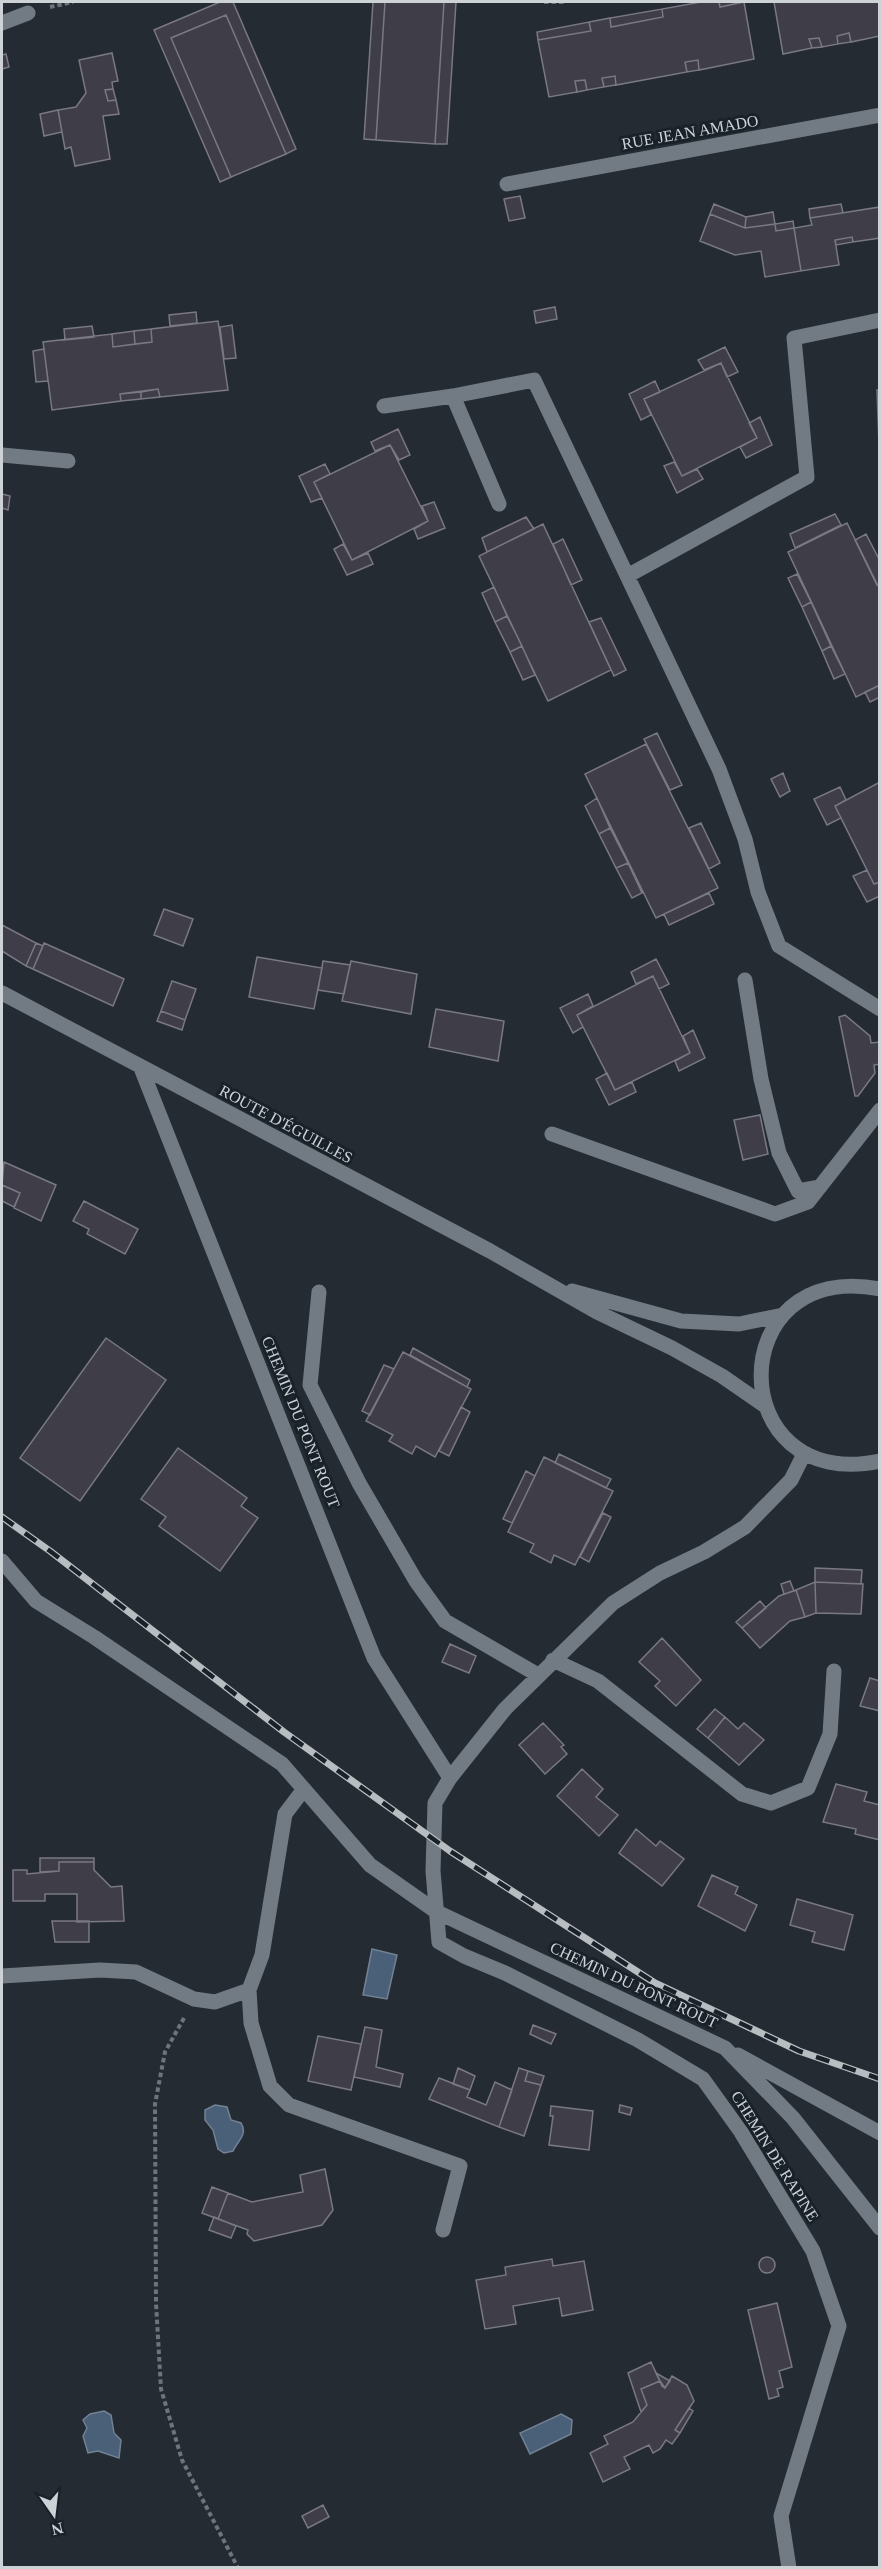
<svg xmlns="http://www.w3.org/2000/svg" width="881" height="2569" viewBox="0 0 881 2569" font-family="Georgia,serif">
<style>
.water{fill:#4a5f78;stroke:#718294;stroke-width:1.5}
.building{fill:#3e3d48;stroke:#797884;stroke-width:1.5}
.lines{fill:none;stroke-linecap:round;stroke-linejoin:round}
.path{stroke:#6e747b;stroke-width:4;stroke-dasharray:4.5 3;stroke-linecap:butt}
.minor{stroke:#727b84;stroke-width:15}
.rail-casing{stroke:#b8bdc2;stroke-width:7}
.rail{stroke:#1a2229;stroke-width:4.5;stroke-dasharray:14;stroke-linecap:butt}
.labels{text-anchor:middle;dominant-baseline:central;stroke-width:6;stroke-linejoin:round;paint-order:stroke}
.street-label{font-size:16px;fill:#cdd2d7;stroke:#1a2229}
</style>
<rect width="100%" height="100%" fill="#242b33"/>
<path class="water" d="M372 1949 397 1955 387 1999 363 1995Z
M215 2105 227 2107 231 2120 241 2123C248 2135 238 2140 233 2151L224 2153 218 2149 213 2130 205 2120V2110Z
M104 2411 111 2415 114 2433 121 2440 119 2458 98 2451 88 2453 83 2436 87 2428 83 2420 90 2414Z
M561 2414 572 2420 571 2434 530 2454 520 2433Z"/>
<path class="building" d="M220 2H233L296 149 286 154 226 15 171 38 231 177 220 182 154 30Z
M373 2H385L376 140 364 139Z
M385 2H444L435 144 376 140Z
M444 2H456L447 144H435Z
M701 2H719L720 7 744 2 754 59 699 70 698 60 685 62 687 72 616 85 615 76 602 78 604 87 587 90 585 80 575 81 577 92 549 97 538 40 591 31 589 22 610 18 611 27 663 17 662 9Z
M719 2H744L720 7Z
M774 2H880V36L851 42 849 33 837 36 838 44 822 47 819 38 809 39 812 48 783 54Z
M662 9 663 17 611 27 610 18Z
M226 15 286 154 231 177 171 38Z
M589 22 591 31 538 40 537 32Z
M849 33 851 42 838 44 837 36Z
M819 38 822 47 812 48 809 39Z
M112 53 118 81 112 82 113 89 105 90 108 101 116 100 119 114 103 116 110 159 75 166 71 147 65 149 58 110 76 107 86 93 79 60Z
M6 54 9 67 2 69V55Z
M698 60 699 70 687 72 685 62Z
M615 76 616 85 604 87 602 78Z
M585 80 587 90 577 92 575 81Z
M113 89 116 100 108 101 105 90Z
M58 110 62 132 44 136 40 114Z
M520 196 525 218 509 221 504 199Z
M714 204 746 217 745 228 710 214Z
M841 204 843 213 810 218 809 209Z
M880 207V238L853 242 852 237 835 240 839 265 801 271 794 228 812 225 810 218Z
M773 212 775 224 745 228 746 217Z
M710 214 745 228 775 224 776 231 794 228 801 271 765 277 761 251 735 255 700 241Z
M793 221 794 228 776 231 775 224Z
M852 237 853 242 836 245 835 240Z
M555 307 557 319 536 323 534 311Z
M196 312 197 323 170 326 169 315Z
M218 321 228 390 160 397 158 389 120 394 121 401 52 410 43 342 112 334 113 347 152 342 151 329Z
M232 325 236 358 224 359 220 327Z
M92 326 94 337 65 340 64 329Z
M151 329 152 342 135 344 134 331Z
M134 331 135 344 113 347 112 334Z
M725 347 738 372 727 377 721 363 704 370 698 360Z
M44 349 48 381 36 382 33 351Z
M721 363 757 438 682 476 644 399Z
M655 381 660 392 644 399 651 415 641 420 629 394Z
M158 389 160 397 141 399V392Z
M877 390H880L879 445Z
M141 392V399L121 401 120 394Z
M760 417 772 445 746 458 740 447 757 438 749 423Z
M398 429 410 455 399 460 390 445 375 451 371 442Z
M390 445 428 521 352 560 314 482Z
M674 462 682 476 697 469 703 479 677 493 664 466Z
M325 464 330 474 314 482 322 498 311 502 299 476Z
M2 494 10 496 8 510 2 508Z
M434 502 445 528 418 539 414 529 428 521 422 506Z
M835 514 841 525 795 548 790 534Z
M526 517 534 529 487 552 482 538Z
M847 523 880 590V685L856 697 788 552Z
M543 524 611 670 548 701 479 556Z
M866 534 880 561V584L877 585 855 540Z
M563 539 582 580 571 585 553 544Z
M343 544 352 560 368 553 373 564 347 575 334 549Z
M797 574 811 602 802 607 788 578Z
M494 587 507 616 495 622 482 593Z
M811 602 831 646 822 651 802 607Z
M507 616 522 646 510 652 495 622Z
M601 618 626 670 614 676 589 622Z
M522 646 535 675 523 680 510 652Z
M831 646 845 674 834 679 822 651Z
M880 685V697L870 702 865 692Z
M657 733 682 785 670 790 644 739Z
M646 744 718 888 656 918 585 774Z
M783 773 790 791 780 797 771 779Z
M880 782V882L874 884 835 806Z
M840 787 846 800 835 806 841 818 827 825 814 799Z
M597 798 610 828 599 834 585 806Z
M701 823 720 863 709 869 689 828Z
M610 828 628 863 616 868 599 834Z
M628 863 642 893 632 898 616 868Z
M867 870 874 884 880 882V896L867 902 853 876Z
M709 893 714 904 669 925 664 914Z
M164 909 193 919 183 946 154 935Z
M2 925 36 943 26 966 2 951Z
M36 943 43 946 33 969 26 966Z
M44 943 124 979 113 1006 33 969Z
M257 957 322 968 314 1009 249 997Z
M656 959 669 984 659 989 653 976 636 984 631 972Z
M323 961 350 965 344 994 318 990Z
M351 961 417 974 411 1014 342 1001Z
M653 976 690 1053 615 1090 577 1015Z
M172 981 196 989 185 1020 161 1011Z
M588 994 593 1006 577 1015 583 1027 573 1033 560 1008Z
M436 1009 504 1021 498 1061 429 1047Z
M161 1011 185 1020 182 1030 157 1021Z
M845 1015 870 1036 871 1043 880 1042V1064L874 1065 875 1073 858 1096H855L839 1017Z
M693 1030 705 1058 679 1071 675 1061 690 1053 683 1036Z
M607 1073 615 1090 632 1082 636 1092 609 1105 596 1079Z
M760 1115 768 1154 743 1160 734 1120Z
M4 1162 56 1185 41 1221 14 1208 20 1193 2 1185Z
M2 1185 20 1193 14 1207 2 1201Z
M84 1201 138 1229 125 1254 87 1234 89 1229 73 1221Z
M106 1338 166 1380 80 1501 20 1458Z
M413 1348 470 1380 467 1387 410 1355Z
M403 1352 471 1389 435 1457 416 1446 412 1454 389 1441 393 1435 366 1421Z
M384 1365 394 1369 370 1415 362 1411Z
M461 1407 470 1412 449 1456 439 1451Z
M178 1448 247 1498 241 1506 258 1518 220 1571 159 1526 166 1517 141 1499Z
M559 1454 611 1479 606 1488 555 1463Z
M544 1457 613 1491 575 1565 554 1555 551 1563 530 1552 534 1544 508 1532Z
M526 1471 535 1476 512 1523 503 1519Z
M603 1513 611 1517 589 1562 580 1557Z
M815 1568 862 1570 861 1584 815 1582Z
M790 1581 794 1591 784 1594 781 1584Z
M815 1582 816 1613 805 1617 796 1590Z
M815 1582 863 1584 861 1614 816 1613Z
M796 1590 805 1617 790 1621 760 1648 742 1628 779 1596Z
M760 1601 766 1608 742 1628 736 1622Z
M662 1638 701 1680 676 1706 655 1686 660 1681 639 1662Z
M450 1644 476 1656 469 1673 442 1662Z
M870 1678 880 1681V1711L860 1706Z
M715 1709 725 1717 708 1738 697 1729Z
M725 1717 738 1729 744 1723 764 1740 739 1765 708 1738Z
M543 1723 564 1745 561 1747 567 1754 545 1774 519 1745Z
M582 1769 603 1789 596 1797 618 1815 599 1836 557 1796Z
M836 1784 867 1792 864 1801 880 1805V1840L855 1834 856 1829 823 1822Z
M636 1829 656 1846 660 1841 684 1859 662 1886 619 1853Z
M40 1858H94V1862H59V1871L40 1872Z
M59 1862H94V1870L111 1887 122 1886 124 1921 77 1922V1894H45V1901H13V1870H27V1874L59 1871Z
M712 1875 738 1887 735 1894 757 1905 745 1931 698 1906Z
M797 1899 853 1915 844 1950 812 1942 815 1932 790 1925Z
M52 1921H89V1942H55Z
M533 2025 556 2034 551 2044 530 2034Z
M365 2027 382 2030 376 2067 403 2074 400 2087 354 2077Z
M318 2036 361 2044 351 2090 308 2081Z
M458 2068 475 2076 470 2090 453 2084Z
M519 2068 528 2071 525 2081 541 2085 524 2136 499 2127Z
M528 2071 544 2076 541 2085 525 2081Z
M439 2078 470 2090 467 2097 486 2105 495 2082 512 2090 499 2127 429 2099Z
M620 2105 632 2108 630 2115 619 2112Z
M551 2106 593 2111 589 2150 549 2145 553 2116H550Z
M325 2169 333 2210 322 2225 254 2241 247 2234 248 2230 218 2219 228 2193 252 2202 303 2192 300 2175Z
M212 2187 228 2193 218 2219 202 2213Z
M214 2217 236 2226 231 2238 209 2230Z
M759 2265a8 8 0 1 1 16 0a8 8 0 1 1-16 0Z
M552 2259 553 2266 584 2261 593 2310 562 2316 559 2298 513 2306 516 2324 485 2329 476 2280 506 2275 505 2267Z
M777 2303 792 2367 779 2371 783 2387 777 2389 779 2396 769 2399 748 2310Z
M651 2362 660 2381 641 2389 647 2405 641 2412 628 2373Z
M656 2373 670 2381 665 2388 662 2386Z
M672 2376 687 2385 694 2401 675 2430 680 2433 672 2444 666 2440 660 2449 653 2453 649 2445 624 2457 630 2469 603 2482 590 2453 608 2444 604 2436 633 2422 647 2405 641 2389 660 2381 665 2388Z
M689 2408 693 2411 680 2433 675 2430Z
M323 2505 329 2517 308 2528 302 2516Z"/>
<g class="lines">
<path class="path" d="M544 2H564
M50 7 73 2
M184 2018 165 2052 155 2104 156 2303 161 2389 182 2460 238 2568"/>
<path class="minor" d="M2 23 28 13
M507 184 880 115
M384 406 453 396
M2 455 68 461
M499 504 453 396 534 380 719 769 745 839 758 892 779 946 880 1009
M629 575 807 477 794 338 880 320
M745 980 761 1079 779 1153 798 1191 820 1187
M2 993 490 1251 597 1312 672 1348 722 1376 764 1405
M141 1068 374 1658 450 1778
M552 1134 775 1214 808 1202 880 1110
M880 1289C721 1258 722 1494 880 1461
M572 1291 681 1321 739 1324 783 1315
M319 1292 310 1385 359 1483 416 1581 445 1621 538 1675
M2 1561 36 1601 94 1637 282 1764 370 1865 437 1912 725 2048 793 2118 880 2228
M553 1660 598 1681 742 1794 771 1803 808 1788 830 1734 834 1671
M2 1976 100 1970 136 1972 194 1999 215 2002 249 1990 262 1955 285 1814 304 1789
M249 1990 251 2023 270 2086 289 2105 460 2166 443 2230
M738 2055 880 2133
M789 2568 781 2516 839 2326 813 2251 741 2132 703 2079 638 2040 505 1973 464 1956 439 1942 433 1871 435 1803 450 1778 505 1709 613 1603 660 1573 704 1552 745 1527 791 1480 804 1454"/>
<defs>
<path id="rail" d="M2 1517 50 1551 284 1732 450 1851 655 1983 799 2051 880 2079"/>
</defs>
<use href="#rail" class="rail-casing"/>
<use href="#rail" class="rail"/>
</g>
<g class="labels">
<g class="street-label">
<text transform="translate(690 132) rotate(-10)">RUE JEAN AMADO</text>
<text transform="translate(286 1124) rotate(28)">ROUTE D'ÉGUILLES</text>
<text transform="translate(301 1422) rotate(68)">CHEMIN DU PONT ROUT</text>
<text transform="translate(634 1985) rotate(25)">CHEMIN DU PONT ROUT</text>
<text transform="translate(775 2156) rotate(58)">CHEMIN DE RAPINE</text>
</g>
</g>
<rect width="881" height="2569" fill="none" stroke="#cdd2d7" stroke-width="6"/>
<g transform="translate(54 2515) rotate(166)" stroke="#1a2229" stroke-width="4.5" paint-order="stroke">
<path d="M0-4.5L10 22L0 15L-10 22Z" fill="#cdd2d7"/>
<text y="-9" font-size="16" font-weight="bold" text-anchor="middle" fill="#cdd2d7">N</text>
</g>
</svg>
